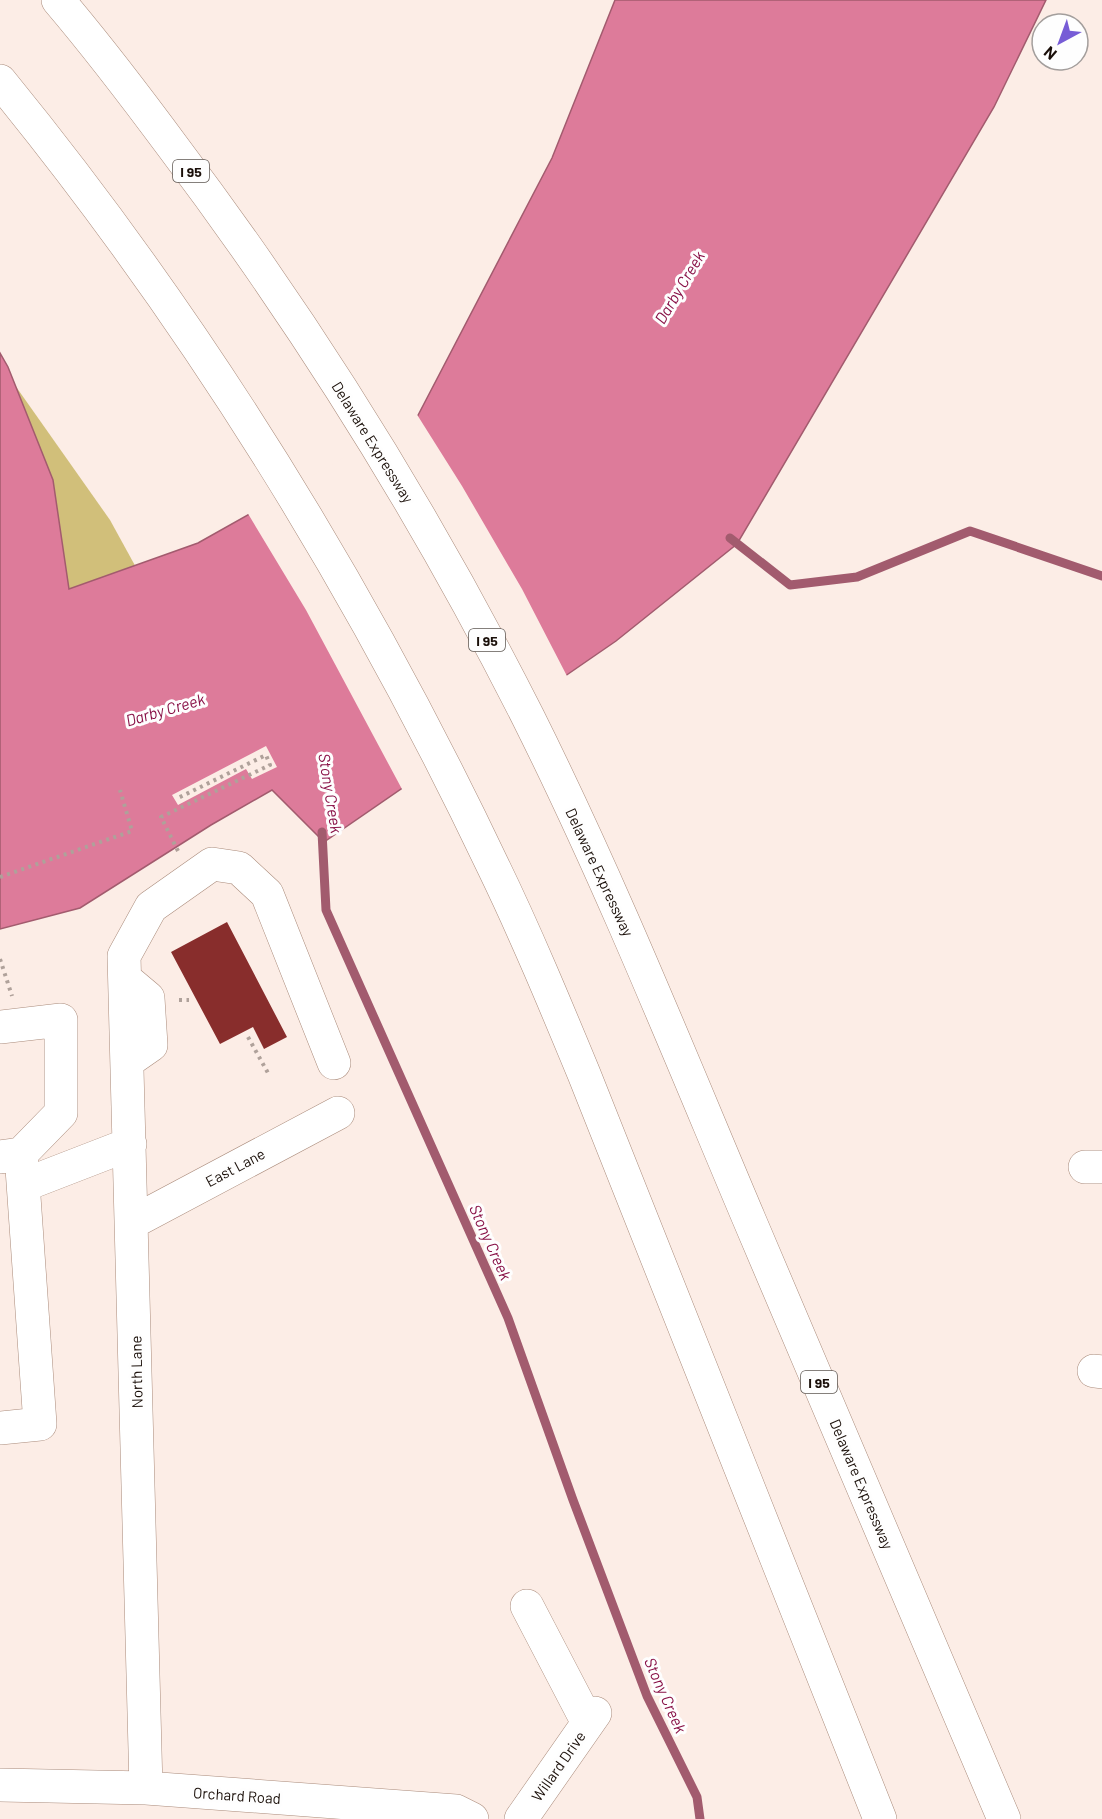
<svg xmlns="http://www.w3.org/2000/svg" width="1102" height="1819" viewBox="0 0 1102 1819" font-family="Barlow,sans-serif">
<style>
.green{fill:#d1bf7a}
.water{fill:#dd7b9a;stroke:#a25b6e;stroke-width:1.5}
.pier{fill:#fcede6}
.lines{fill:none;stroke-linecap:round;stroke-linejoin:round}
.stream{stroke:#a25b6e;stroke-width:9}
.building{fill:#882d2c}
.minor-casing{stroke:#aa8b7b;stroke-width:34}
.highway-casing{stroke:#aa8b7b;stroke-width:34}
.path{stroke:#afa19a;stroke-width:4;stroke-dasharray:3 4.5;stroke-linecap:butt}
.minor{stroke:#fff;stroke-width:33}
.highway{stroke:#fff;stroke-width:33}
.labels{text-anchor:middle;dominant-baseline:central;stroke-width:6;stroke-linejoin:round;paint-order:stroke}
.shield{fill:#fefefe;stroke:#5e5752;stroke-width:1.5}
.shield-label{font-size:14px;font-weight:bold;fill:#1a0f09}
.street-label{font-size:15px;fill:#1a0f09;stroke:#fefefe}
.water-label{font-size:16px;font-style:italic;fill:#881046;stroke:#fefefe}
</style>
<rect width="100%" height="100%" fill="#fcede6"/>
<path class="green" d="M0 364 110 520 155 602 0 658Z"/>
<path class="water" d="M615 0H1046L994 107 737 544 616 641 324 842 272 790 211 825 80 908 0 929V353L8 367 53 480 69 589 198 543 415 421 552 158Z"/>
<path class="pier" d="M416 413 462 486 522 589 568 678 403 791 306 610 247 512 413 419Z
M266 746 277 767 252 779 246 769 178 805 172 795Z"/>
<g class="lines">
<path class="stream" d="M730 538 790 585 857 577 970 531 1102 576
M322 832 326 910 508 1318 573 1500 647 1696 697 1797 700 1819"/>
</g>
<path class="building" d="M227 922 287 1037 264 1049 253 1027 220 1044 171 952Z"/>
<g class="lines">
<defs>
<path id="minor" d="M0 1027 61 1020V1113L21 1154
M128 1061 151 1045 148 998 129 982
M0 1157 21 1154 40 1424 0 1428
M1085 1167H1102
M24 1185 130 1144
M133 1222 338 1113
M1094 1371 1102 1372
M527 1606 588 1723
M0 1785 146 1788 456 1811 472 1819
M146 1788 124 956 151 907 212 864 239 868 267 894 334 1063
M521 1819 595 1713"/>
<path id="highway" d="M58 0C98 47 136 97 173 147 308 326 427 517 528 717 610 881 678 1051 749 1219 834 1419 919 1619 1004 1819
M0 81C196 321 360 586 493 866 526 934 555 1004 584 1074L880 1819"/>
</defs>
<use href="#minor" class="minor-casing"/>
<use href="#highway" class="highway-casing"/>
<path class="path" d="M178 851 161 817 270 765 266 755 178 798
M0 877 132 831 120 790
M0 959 12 996
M179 1000H189
M248 1037 268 1073"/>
<use href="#minor" class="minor"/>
<use href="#highway" class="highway"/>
</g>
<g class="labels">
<g class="shield">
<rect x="173" y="160" width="36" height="22" rx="4.5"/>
<rect x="469" y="629" width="36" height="22" rx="4.5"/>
<rect x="801" y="1371" width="36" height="22" rx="4.5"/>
</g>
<g class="shield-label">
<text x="191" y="171">I 95</text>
<text x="487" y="640">I 95</text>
<text x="819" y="1382">I 95</text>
</g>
<g class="street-label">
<text transform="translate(373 442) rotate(58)">Delaware Expressway</text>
<text transform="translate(600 872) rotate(65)">Delaware Expressway</text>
<text transform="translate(235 1167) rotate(-28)">East Lane</text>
<text transform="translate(136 1372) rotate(-91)">North Lane</text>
<text transform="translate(862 1484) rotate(67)">Delaware Expressway</text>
<text transform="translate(558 1766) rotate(-55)">Willard Drive</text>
<text transform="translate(237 1795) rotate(4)">Orchard Road</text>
</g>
<g class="water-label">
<text transform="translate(679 287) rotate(-59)">Darby Creek</text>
<text transform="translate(165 709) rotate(-16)">Darby Creek</text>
<text transform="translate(331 793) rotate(81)">Stony Creek</text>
<text transform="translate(491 1242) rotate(66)">Stony Creek</text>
<text transform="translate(666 1695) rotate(66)">Stony Creek</text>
</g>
</g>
<g transform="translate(1060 42) rotate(221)"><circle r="28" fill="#fefefe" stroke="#a39e9c" stroke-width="1.5"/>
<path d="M0-4.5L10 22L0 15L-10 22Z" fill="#775cd6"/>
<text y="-9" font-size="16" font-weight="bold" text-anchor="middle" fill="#1a0f09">N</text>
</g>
</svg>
